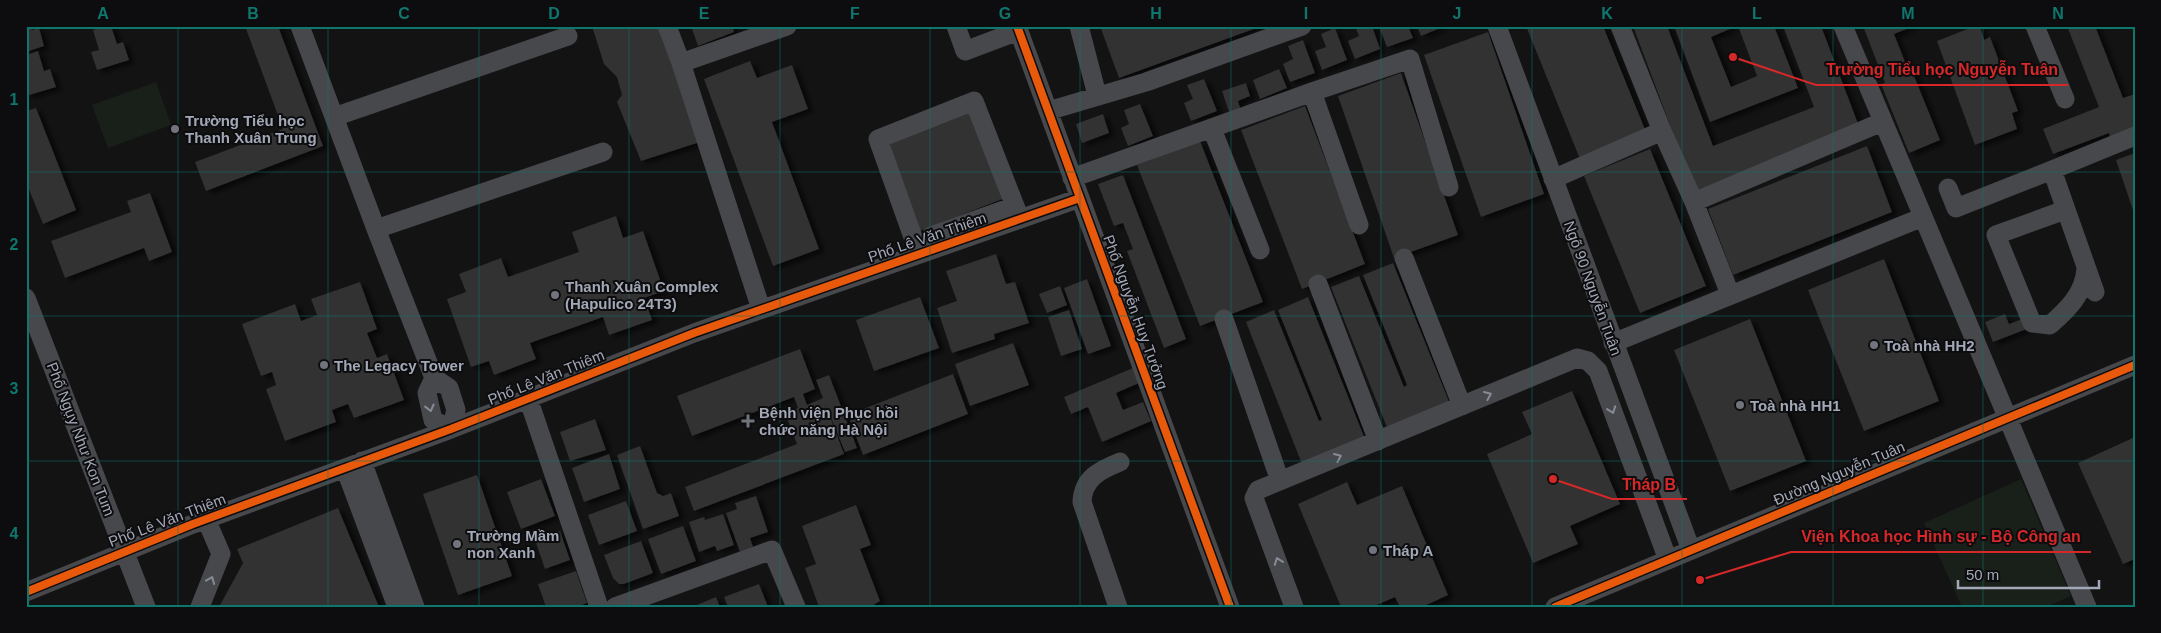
<svg xmlns="http://www.w3.org/2000/svg" width="2161" height="633" viewBox="0 0 2161 633" font-family="Arial,sans-serif">
<style>
.green{fill:#19201a}
.building{fill:#313133;filter:url(#shadow)}
.lines{fill:none;stroke-linecap:round;stroke-linejoin:round}
.minor{stroke:#47484c;stroke-width:19}
.cycleway-casing{stroke:#0d0d0f;stroke-width:11}
.cycleway{stroke:#e8590c;stroke-width:8}
.oneway{stroke:#878b96}
.grid{fill:none;stroke:#0f766e;stroke-width:1;stroke-opacity:0.55}
.poi-dot{fill:#71747d;stroke:#0d0d0f;stroke-width:2}
.labels{text-anchor:middle;dominant-baseline:central;stroke-width:4;stroke-linejoin:round;paint-order:stroke}
.poi-label{font-size:15px;font-weight:bold;fill:#a3a8b6;stroke:#0d0d0f;text-anchor:start}
.street-label{font-size:15px;fill:#a3a8b6;stroke:#0d0d0f}
.leader{fill:none;stroke:#d62828;stroke-width:2}
.callout-dot{fill:#d62828;stroke:#0d0d0f;stroke-width:2}
.callout-label{font-size:16px;text-anchor:middle;font-weight:bold;fill:#d62828;stroke:#0d0d0f;stroke-width:4;stroke-linejoin:round;paint-order:stroke}
.neatline{fill:none;stroke:#0f766e;stroke-width:2}
.grid-label{font-size:16px;text-anchor:middle;font-weight:bold;fill:#0f766e}
</style>
<defs>
<filter id="shadow"><feDropShadow dx="5.5" dy="3" stdDeviation="2.5" flood-color="#0009"/></filter>
</defs>
<rect width="100%" height="100%" fill="#131313"/>
<path class="green" d="M156 82 171 125 108 148 92 105Z
M2021 479 2071 596 2046 607H1962L1924 523Z"/>
<path class="building" d="M26 26H31L32 30 39 28 44 46 26 52Z
M104 26H111L117 44 123 42 129 60 97 70 91 52 99 50 93 30Z
M245 26H278L323 146 206 191 195 162 283 129Z
M592 26H660L700 142 641 161 617 102 622 95 617 77 604 64Z
M691 26H732L734 32 698 46Z
M1100 26H1262L1119 78Z
M1355 26H1372L1380 49 1355 59 1348 41 1359 36Z
M1388 26H1408L1413 38 1387 47 1380 29Z
M1417 26H1445L1421 36Z
M1526 26H1603L1646 132 1580 159Z
M1633 26H1667L1713 146 1814 107 1783 26H1821L1860 129 1695 192Z
M1674 26H1737L1711 37 1731 87 1757 76 1738 26H1774L1798 88 1710 122Z
M1863 26H1914L1894 34 1909 72 1912 71 1940 140 1909 153 1881 84 1885 83Z
M1975 26H1980L1984 40 1990 37 2018 111 2012 113 2017 129 1975 145 1937 41Z
M2067 26H2095L2123 98 2135 94V123H2133L2135 128 2110 137 2109 133 2053 154 2043 129 2099 107Z
M1335 28 1347 60 1322 70 1315 51 1326 47 1321 34Z
M1488 32 1544 194 1481 217 1424 55Z
M1303 40 1315 73 1290 82 1283 64 1293 59 1288 46Z
M38 51 44 71 50 69 56 87 26 96V55Z
M750 61 757 78 792 65 808 109 772 122 819 249 773 266 704 79Z
M1279 69 1287 88 1260 99 1253 80Z
M1401 73 1458 235 1394 258 1338 96Z
M1204 79 1217 111 1191 121 1184 103 1193 99 1187 85Z
M1246 83 1250 96 1238 101 1241 111 1230 115 1222 91Z
M969 104 1005 198 917 232 881 138Z
M1140 104 1153 136 1128 146 1121 128 1129 124 1124 110Z
M1305 106 1365 264 1302 289 1241 130Z
M36 108 76 210 43 224 26 182V111Z
M1103 114 1109 133 1082 143 1076 124Z
M1200 141 1263 302 1200 326 1137 165Z
M1867 146 1892 212 1733 275 1708 209Z
M1650 149 1706 286 1640 313 1584 176Z
M2135 153V213H2134L2116 160Z
M1123 175 1186 339 1164 348 1127 251 1133 249 1123 223 1114 226 1098 184Z
M150 193 172 252 149 261 144 248 65 278 51 241 131 212 127 201Z
M616 216 623 238 643 231 664 291 644 298 652 320 609 335 603 317 530 343 536 359 494 375 489 361 471 367 447 299 466 292 459 274 501 258 508 277 579 252 572 232Z
M996 254 1006 284 1015 282 1029 323 994 334 995 339 952 353 937 308 957 301 946 271Z
M1884 259 1939 401 1864 431 1808 290Z
M1393 263 1450 404 1388 430 1331 287 1359 276 1404 387 1407 385 1363 275Z
M1087 279 1111 346 1088 354 1064 288Z
M360 282 377 329 367 333 377 358 387 354 404 400 354 418 348 404 332 410 336 422 285 441 266 389 276 385 272 372 261 376 242 324 295 304 301 321 317 315 311 299Z
M1060 286 1067 305 1047 313 1039 294Z
M920 297 939 348 874 371 856 320Z
M1308 297 1365 439 1302 464 1246 322 1274 310 1319 421 1322 420 1278 310Z
M1069 310 1082 349 1061 356 1048 317Z
M2005 314 2009 324 2028 317 2032 327 1993 342 1985 322Z
M1750 319 1806 461 1730 491 1674 350Z
M1013 343 1029 385 970 406 955 364Z
M800 349 815 389 803 394 807 405 823 398 816 380 829 375 857 448 845 452 825 403 844 454 694 511 685 487 797 444 785 413 798 408 794 397 692 436 677 396Z
M1133 368 1139 383 1116 393 1123 410 1143 402 1151 421 1102 442 1088 407 1071 414 1064 397Z
M953 374 968 414 863 455 848 415Z
M1572 391 1620 504 1570 526 1578 544 1533 563 1487 454 1532 434 1522 412Z
M595 419 606 450 570 461 560 432Z
M2135 437V559L2123 564 2078 463Z
M640 446 657 493 663 496 671 493 679 516 643 529 617 455Z
M609 454 620 489 584 502 572 468Z
M477 475 512 576 458 595 423 494Z
M541 479 555 516 521 529 507 492Z
M1347 482 1357 505 1402 486 1448 595 1422 607H1400L1395 597 1372 607H1341L1298 504Z
M756 496 768 532 750 538 753 547 740 552 726 513 737 509 735 503Z
M626 501 637 531 599 545 588 515Z
M856 505 871 545 860 549 880 601 870 607H819L805 568 816 564 802 526Z
M338 508 379 607H219L243 563 237 549Z
M723 514 734 545 717 551 715 546 699 552 689 522 704 517 705 520Z
M683 526 696 561 661 574 648 539Z
M560 531 570 560 545 569 535 540Z
M641 541 653 573 624 584H619L613 578 604 555Z
M576 571 587 603 576 607H546L538 584Z
M759 584 768 607H728L724 597Z
M716 597 720 607H692Z"/>
<g class="lines">
<path class="minor" d="M300 26 376 229 434 378 449 388 456 410 451 429 433 420 427 393 434 378
M667 26 681 63
M956 26 965 51 1018 31
M1017 26 1230 607
M1079 26 1097 95
M1497 26 1691 550
M1620 26 1662 131 1694 202
M1843 26 2087 607
M2035 26 2065 99
M1312 92 1359 225
M1048 111 1146 82 1302 26
M334 117 568 36
M1212 129 1260 250
M1072 178 1312 92 1410 59 1449 187
M1553 179 1662 131
M1948 188 1956 208 2052 170
M2065 210 1996 235 2032 323 2050 325C2068 309 2084 294 2086 269
M376 229 603 152
M931 236 1015 206
M919 254 878 139 974 101 1020 219
M1404 258 1462 406
M1318 284 1378 441
M2095 292 2052 170 2135 136
M1730 294 1694 202 1882 122
M26 298 146 607
M761 309 681 63 787 26
M1224 319 1280 481
M1613 343 1923 217
M528 398 599 607
M362 461 415 607
M345 468 397 607
M26 592 193 524 451 429 694 333 1080 198
M200 607 221 554 206 519
M615 607 772 550 796 607
M1118 607 1082 502C1083 478 1100 470 1120 462
M1294 607 1254 498 1258 490 1577 358 1588 361 1598 371 1668 560
M1555 607 2135 365"/>
<defs>
<path id="cycleway" d="M1017 26 1230 607
M26 592 193 524 451 429 694 333 1080 198
M1555 607 2135 365"/>
</defs>
<use href="#cycleway" class="cycleway-casing"/>
<use href="#cycleway" class="cycleway"/>
</g>
<defs><path id="oneway-chevron" d="M-2-3.5L2.5 0L-2 3.5" fill="none" stroke-width="1.6" stroke-linecap="round" stroke-linejoin="round" transform="scale(1.25)"/></defs>
<g class="oneway">
<use href="#oneway-chevron" transform="translate(1488 395) rotate(-23)"/>
<use href="#oneway-chevron" transform="translate(430 408) rotate(76)"/>
<use href="#oneway-chevron" transform="translate(1612 410) rotate(70)"/>
<use href="#oneway-chevron" transform="translate(1338 457) rotate(-23)"/>
<use href="#oneway-chevron" transform="translate(1278 561) rotate(-110)"/>
<use href="#oneway-chevron" transform="translate(211 580) rotate(-68)"/>
</g>
<path class="grid" d="M178 26V607M328 26V607M479 26V607M629 26V607M780 26V607M930 26V607M1080 26V607M1231 26V607M1381 26V607M1532 26V607M1682 26V607M1833 26V607M1983 26V607M26 172H2135M26 316H2135M26 461H2135"/>
<g class="poi-dot">
<circle cx="175" cy="129" r="5"/>
<circle cx="555" cy="295" r="5"/>
<circle cx="1874" cy="345" r="5"/>
<circle cx="324" cy="365" r="5"/>
<circle cx="1740" cy="405" r="5"/>
<path d="M745.5 413.5h5v5h5v5h-5v5h-5v-5h-5v-5h5z"/>
<circle cx="457" cy="544" r="5"/>
<circle cx="1373" cy="550" r="5"/>
</g>
<g class="labels">
<g class="poi-label">
<text x="185" y="120">Trường Tiểu học<tspan x="185" dy="17">Thanh Xuân Trung</tspan></text>
<text x="565" y="286">Thanh Xuân Complex<tspan x="565" dy="17">(Hapulico 24T3)</tspan></text>
<text x="1884" y="345">Toà nhà HH2</text>
<text x="334" y="365">The Legacy Tower</text>
<text x="1750" y="405">Toà nhà HH1</text>
<text x="759" y="412">Bệnh viện Phục hồi<tspan x="759" dy="17">chức năng Hà Nội</tspan></text>
<text x="467" y="535">Trường Mầm<tspan x="467" dy="17">non Xanh</tspan></text>
<text x="1383" y="550">Tháp A</text>
</g>
<g class="street-label">
<text transform="translate(927 237) rotate(-19)">Phố Lê Văn Thiêm</text>
<text transform="translate(1593 288) rotate(70)">Ngõ 90 Nguyễn Tuân</text>
<text transform="translate(1136 312) rotate(70)">Phố Nguyễn Huy Tưởng</text>
<text transform="translate(546 377) rotate(-22)">Phố Lê Văn Thiêm</text>
<text transform="translate(81 439) rotate(69)">Phố Ngụy Như Kon Tum</text>
<text transform="translate(1839 473) rotate(-23)">Đường Nguyễn Tuân</text>
<text transform="translate(167 520) rotate(-21)">Phố Lê Văn Thiêm</text>
</g>
</g>
<path class="leader" d="M1733 57L1816 85H2068M1553 479L1612 499H1687M1700 580L1791 552H2091"/>
<g class="callout-dot">
<circle cx="1733" cy="57" r="5"/>
<circle cx="1553" cy="479" r="5"/>
<circle cx="1700" cy="580" r="5"/>
</g>
<g class="callout-label">
<text x="1942" y="75">Trường Tiểu học Nguyễn Tuân</text>
<text x="1649" y="490">Tháp B</text>
<text x="1941" y="542">Viện Khoa học Hình sự - Bộ Công an</text>
</g>
<rect width="2161" height="633" fill="none" stroke="#0d0d0f" stroke-width="55"/>
<path d="M1958 580v8h141v-8" fill="none" stroke="#a3a8b6" stroke-width="2.5"/>
<text x="1966" y="580" font-size="15" fill="#a3a8b6" stroke="#0d0d0f" stroke-width="4" paint-order="stroke">50 m</text>
<rect x="28" y="28" width="2106" height="578" class="neatline"/>
<g class="grid-label">
<text x="103" y="19">A</text>
<text x="253" y="19">B</text>
<text x="404" y="19">C</text>
<text x="554" y="19">D</text>
<text x="704" y="19">E</text>
<text x="855" y="19">F</text>
<text x="1005" y="19">G</text>
<text x="1156" y="19">H</text>
<text x="1306" y="19">I</text>
<text x="1457" y="19">J</text>
<text x="1607" y="19">K</text>
<text x="1757" y="19">L</text>
<text x="1908" y="19">M</text>
<text x="2058" y="19">N</text>
<text x="14" y="105">1</text>
<text x="14" y="250">2</text>
<text x="14" y="394">3</text>
<text x="14" y="539">4</text>
</g>
</svg>
